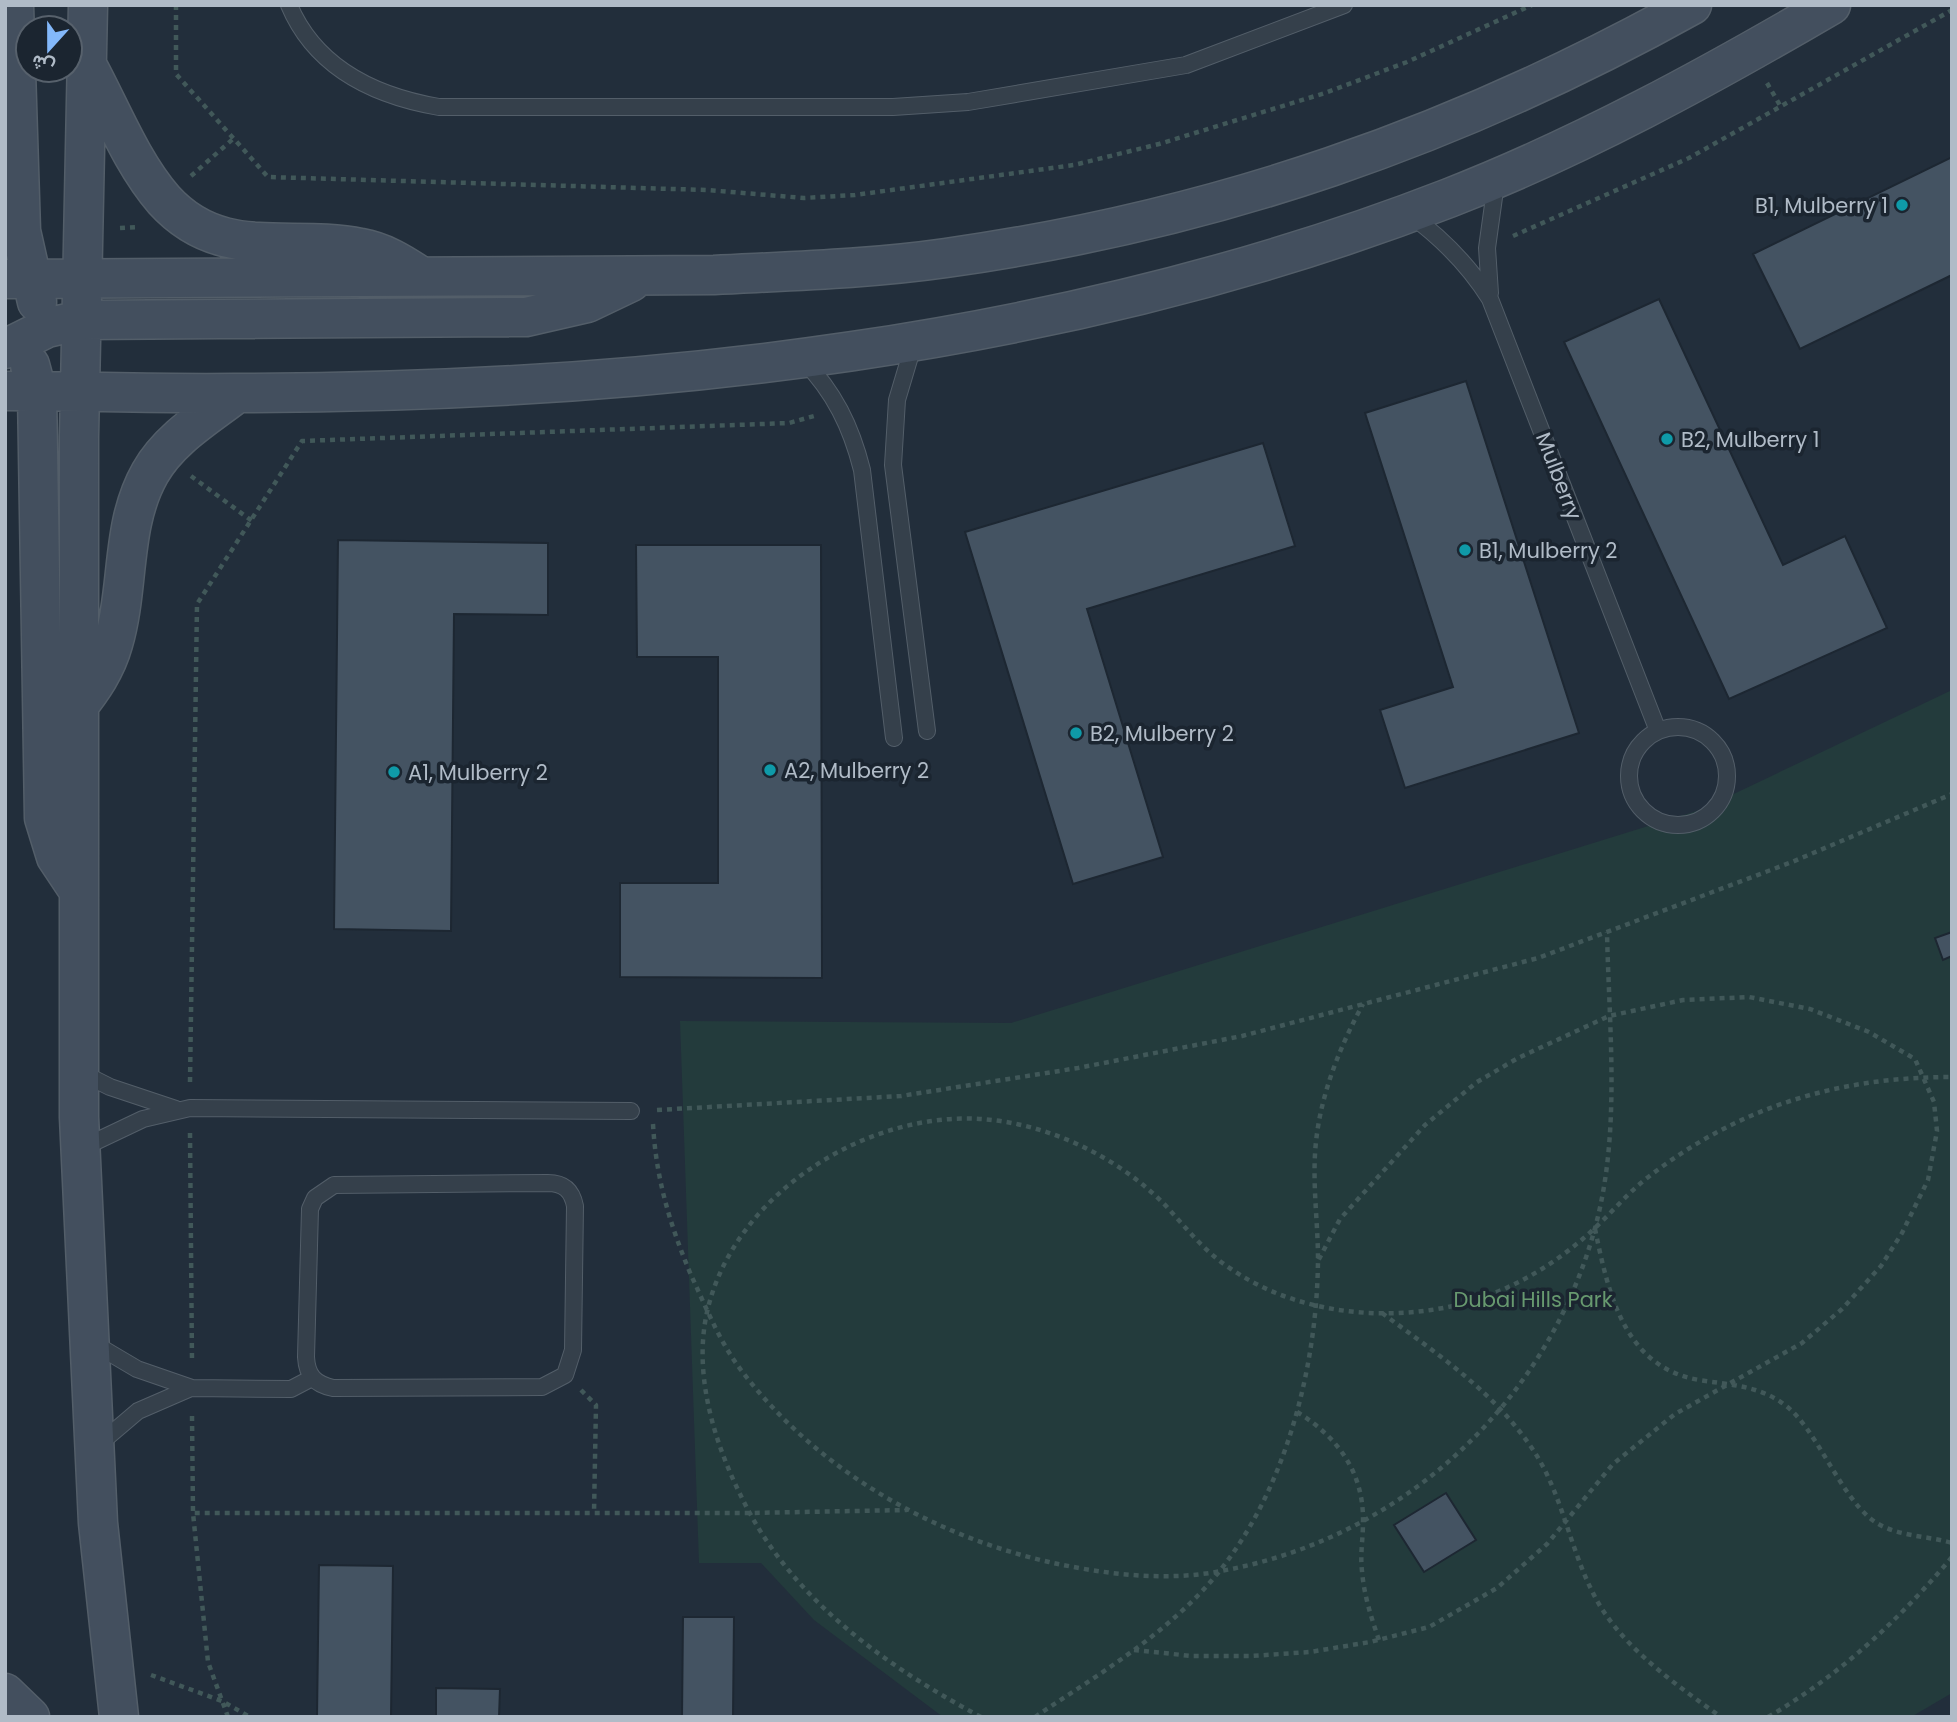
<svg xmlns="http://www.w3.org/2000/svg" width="1957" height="1722" viewBox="0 0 1957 1722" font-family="Poppins,Vazirmatn,sans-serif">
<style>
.green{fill:#233b3c}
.building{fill:#445362;stroke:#1d2732;stroke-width:2}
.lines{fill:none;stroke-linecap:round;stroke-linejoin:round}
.lane-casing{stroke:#535e69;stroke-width:18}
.secondary-casing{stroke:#535e69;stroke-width:41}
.path{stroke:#415859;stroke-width:4.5;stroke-dasharray:5 5;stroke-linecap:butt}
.lane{stroke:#35404b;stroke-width:16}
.secondary{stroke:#434f5e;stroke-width:38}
.culture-dot{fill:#0f9aa8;stroke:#1b2530;stroke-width:2.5}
.labels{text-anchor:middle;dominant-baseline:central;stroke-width:7;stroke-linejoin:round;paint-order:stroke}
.poi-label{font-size:21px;fill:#b0bbc7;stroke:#1b2530;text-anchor:start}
.street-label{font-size:21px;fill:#b0bbc7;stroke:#1b2530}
.park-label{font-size:21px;fill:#67996f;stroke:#1b2530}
</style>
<rect width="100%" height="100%" fill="#222e3b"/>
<path class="green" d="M1952 690V1693L1911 1717H943L814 1620 761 1563H699L680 1021 1011 1023 1700 810Z"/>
<path class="building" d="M1952 157V275L1800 349 1753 254Z
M1659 299 1783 565 1845 536 1887 628 1729 699 1564 342Z
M1466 381 1579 733 1405 788 1380 710 1453 687 1365 413Z
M1263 443 1295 546 1087 609 1163 857 1073 884 965 532Z
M338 540 548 543V615L454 614 451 931 334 929Z
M636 545H821L822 978 620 977V883H718V657H637Z
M1952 932V956L1943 960 1935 938Z
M1446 1493 1476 1540 1424 1572 1394 1525Z
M319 1565 393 1566 391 1717H317Z
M683 1617H734L733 1717H682Z
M436 1688 500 1689 499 1717H436Z"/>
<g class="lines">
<defs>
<path id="lane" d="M289 5C316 69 375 96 439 107H893L968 102 1186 65 1344 5
M1409 214C1442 238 1468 264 1490 299L1658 731
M1490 293 1487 248 1496 183
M914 343 897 400 893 465 927 731
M803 360C834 392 851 426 862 470L894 738
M1629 776a49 49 0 1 1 98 0a49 49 0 1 1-98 0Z
M80 1072 110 1087 176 1109
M82 1148 143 1119 190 1108 631 1111
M548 1183C564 1183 572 1191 575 1206L573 1350 565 1375 542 1387 333 1388C315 1384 307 1376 306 1357L310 1209 315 1198 334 1185Z
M93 1343 137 1369 192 1388 291 1389 312 1378
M98 1445 138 1411 191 1388"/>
<path id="secondary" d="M14 5 21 231 37 302
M88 5 79 437V1117L98 1523 119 1717
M87 65C111 109 131 162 164 200 221 263 290 233 361 248 383 252 401 263 419 275
M5 279 714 275C792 271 869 269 946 258 1215 220 1455 137 1692 5
M5 349 47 328 80 320 526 317 587 303 631 282
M30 365 37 391 44 818 56 857 76 887
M5 391C81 391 158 394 234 393 643 393 1065 347 1449 198 1582 146 1708 77 1831 5
M76 709C92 689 106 669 113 644 130 587 120 526 150 473 169 439 206 417 236 394
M5 1693 30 1717"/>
</defs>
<use href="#lane" class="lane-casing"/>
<use href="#secondary" class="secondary-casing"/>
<path class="path" d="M176 5V74L268 177 707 190 804 198 855 195 1074 165 1159 144 1325 93 1407 62 1532 5
M1767 83 1781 107
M191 176 234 138
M120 228 139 227
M1513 236 1689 158 1952 10
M191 476 252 521
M190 1082 197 604 302 441 789 423 814 416
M657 1110 901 1096 1078 1068 1242 1036 1538 958 1792 862 1952 794
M653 1124C656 1179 670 1225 691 1275 706 1307 719 1341 741 1370 815 1468 930 1535 1049 1562 1103 1574 1166 1582 1221 1571 1400 1539 1547 1405 1595 1228 1621 1133 1609 1029 1607 932
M190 1133 192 1362
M1595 1229C1608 1291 1623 1367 1699 1380 1730 1385 1758 1385 1785 1405 1816 1428 1838 1492 1871 1519 1894 1537 1925 1535 1952 1543
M1382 1313C1436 1353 1490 1389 1529 1444 1561 1488 1568 1543 1592 1591 1617 1644 1675 1684 1721 1717
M581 1390 596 1405 594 1513
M1297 1412C1338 1437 1364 1473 1363 1522 1363 1539 1360 1555 1362 1571 1364 1595 1371 1617 1379 1640
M192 1416 193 1513
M1134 1650 1192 1656H1251L1310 1652 1370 1642 1429 1627 1497 1588 1547 1544 1613 1464 1675 1414 1802 1343 1842 1309 1881 1266 1902 1233 1928 1180 1937 1131 1934 1102 1915 1059 1869 1032 1810 1009 1749 997 1683 1000 1609 1016 1518 1058 1477 1082 1425 1125 1340 1219 1318 1261
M151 1675 222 1701 250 1717
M228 1717 208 1662 193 1513H749L907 1510
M981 1717C886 1666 792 1600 743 1500 714 1443 692 1372 708 1308 736 1193 867 1111 982 1119 1050 1124 1120 1158 1167 1207 1187 1229 1205 1252 1231 1269 1288 1308 1363 1320 1431 1310 1494 1301 1551 1270 1597 1226 1614 1210 1629 1192 1647 1178 1738 1107 1837 1077 1952 1077
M1035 1717C1099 1674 1169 1633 1218 1573 1286 1489 1317 1367 1318 1260 1318 1225 1313 1190 1315 1154 1318 1101 1338 1050 1363 1004
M1768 1717C1840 1675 1898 1621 1952 1557"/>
<use href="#lane" class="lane"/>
<use href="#secondary" class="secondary"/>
</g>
<g class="culture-dot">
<circle cx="1902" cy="205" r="7"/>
<circle cx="1667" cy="439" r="7"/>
<circle cx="1465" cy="550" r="7"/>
<circle cx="1076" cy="733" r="7"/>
<circle cx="770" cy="770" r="7"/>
<circle cx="394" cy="772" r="7"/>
</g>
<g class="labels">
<g class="poi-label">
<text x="1888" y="205" text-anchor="end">B1, Mulberry 1</text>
<text x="1681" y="439">B2, Mulberry 1</text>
<text x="1479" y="550">B1, Mulberry 2</text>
<text x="1090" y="733">B2, Mulberry 2</text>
<text x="784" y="770">A2, Mulberry 2</text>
<text x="408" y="772">A1, Mulberry 2</text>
</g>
<g class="street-label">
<text transform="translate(1559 476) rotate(69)">Mulberry</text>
</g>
<g class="park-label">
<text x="1533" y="1299">Dubai Hills Park</text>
</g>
</g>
<rect width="1957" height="1722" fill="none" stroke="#b0bbc7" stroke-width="14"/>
<g transform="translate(49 49) rotate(201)"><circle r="33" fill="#1b2530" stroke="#57616c" stroke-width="2"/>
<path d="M0-5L12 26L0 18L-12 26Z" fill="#83b8fa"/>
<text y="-10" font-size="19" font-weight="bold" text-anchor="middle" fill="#b0bbc7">ش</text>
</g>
</svg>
